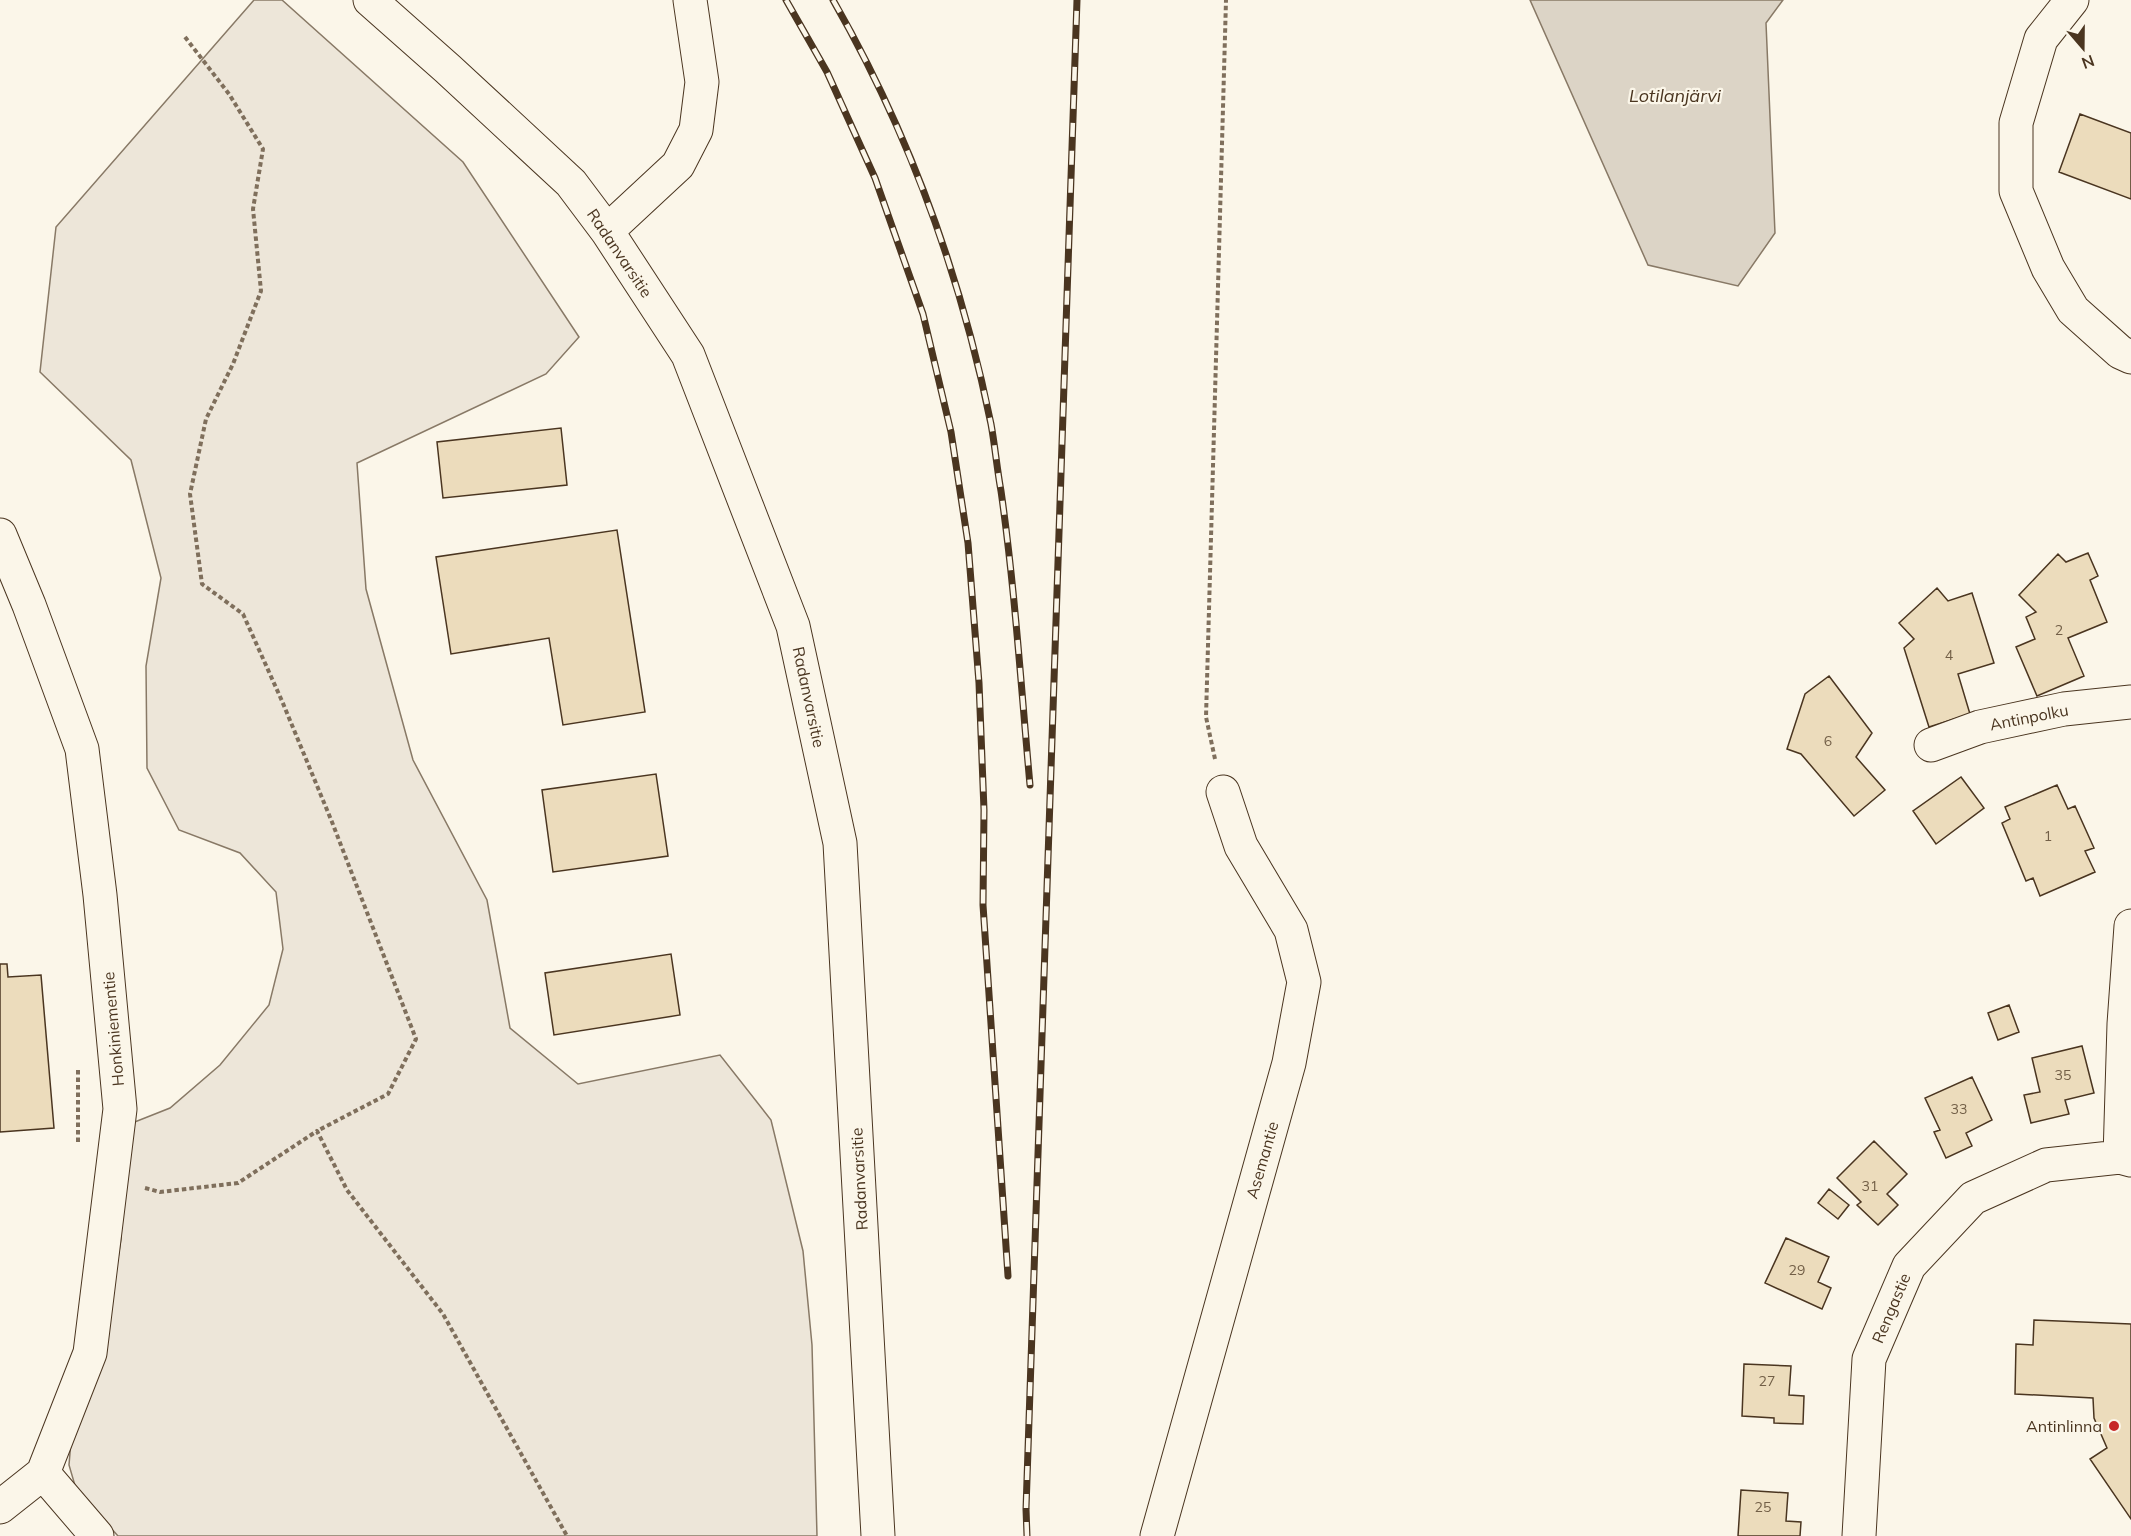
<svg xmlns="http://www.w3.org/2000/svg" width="2131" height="1536" viewBox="0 0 2131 1536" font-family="Mulish,sans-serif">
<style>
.green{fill:#ede6d9;stroke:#887966;stroke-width:1.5}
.water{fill:#dcd4c6;stroke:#887966;stroke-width:1.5}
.building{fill:#ecdcbc;stroke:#4a3520;stroke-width:1.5}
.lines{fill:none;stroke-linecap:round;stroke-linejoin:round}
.minor-casing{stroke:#4a3520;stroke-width:35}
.path{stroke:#7f6f5c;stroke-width:4;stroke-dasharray:4.5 3;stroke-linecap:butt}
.minor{stroke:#fbf6e9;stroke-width:33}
.rail-casing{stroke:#4a3520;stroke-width:7}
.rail{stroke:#fbf6e9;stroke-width:4.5;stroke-dasharray:14;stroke-linecap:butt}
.poi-dot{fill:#c62828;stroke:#fbf6e9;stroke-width:2}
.labels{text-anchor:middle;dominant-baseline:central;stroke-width:4.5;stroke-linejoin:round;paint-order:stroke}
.number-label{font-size:14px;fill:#725f47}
.street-label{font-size:16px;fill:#4a3520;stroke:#fbf6e9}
.poi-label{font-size:16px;fill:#4a3520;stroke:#fbf6e9;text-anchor:end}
.water-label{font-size:18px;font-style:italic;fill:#4a3520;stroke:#fbf6e9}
</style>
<rect width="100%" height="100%" fill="#fbf6e9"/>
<path class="green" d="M254 0H282L463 162 579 337 546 374 357 463 366 589 413 760 487 900 510 1028 578 1084 720 1055 771 1120 803 1251 812 1345 817 1536H118L76 1489 69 1465 71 1441 102 1359 121 1239 122 1127 170 1108 220 1065 269 1005 283 949 276 892 240 853 179 830 147 768 146 666 161 578 131 460 40 372 56 227Z"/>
<path class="water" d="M1530 0H1783L1766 23 1775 233 1738 286 1648 265Z"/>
<path class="building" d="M2080 114 2131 133V199L2059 172Z
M561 428 567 485 443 498 437 442Z
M617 530 645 712 563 725 549 638 451 654 436 557Z
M2088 553 2098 576 2090 580 2107 622 2068 638 2084 676 2037 696 2016 647 2035 639 2026 617 2036 612 2019 595 2058 554 2066 562Z
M1937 588 1948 601 1972 593 1994 663 1958 674 1970 714 1929 727 1904 648 1914 639 1899 623Z
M1829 676 1872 733 1856 757 1885 790 1854 816 1801 754 1787 749 1805 694Z
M656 774 668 856 553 872 542 790Z
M1961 777 1984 808 1936 844 1913 811Z
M2057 785 2068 809 2075 806 2094 848 2085 851 2095 872 2040 896 2033 878 2026 881 2002 823 2010 819 2005 807Z
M671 954 680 1015 554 1035 545 973Z
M0 964H7L8 977 41 975 54 1128 0 1132Z
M2009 1005 2019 1032 1998 1040 1988 1013Z
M2082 1046 2094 1093 2065 1100 2069 1114 2031 1123 2024 1095 2040 1092 2032 1058Z
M1972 1077 1992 1120 1966 1133 1972 1146 1946 1158 1934 1132 1940 1130 1925 1098Z
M1874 1141 1907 1174 1887 1194 1898 1205 1878 1225 1857 1205 1861 1202 1837 1178Z
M1829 1189 1849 1205 1838 1219 1818 1203Z
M1786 1238 1829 1257 1818 1282 1831 1288 1822 1309 1765 1283Z
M2034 1320 2131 1324V1519L2090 1459 2107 1448 2094 1418 2093 1398 2015 1394 2016 1344 2033 1345Z
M1744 1364 1791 1366 1789 1395 1804 1396 1803 1424 1774 1423V1418L1742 1416Z
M1741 1490 1788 1493 1786 1521 1801 1522 1800 1536H1738Z"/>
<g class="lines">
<defs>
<path id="minor" d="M370 0 448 69 571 183 607 231 688 355 793 626 840 843 878 1536
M2072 0 2041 39 2016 123V191L2048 268 2073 310 2120 352 2131 357
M607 231 678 165 696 130 702 82 690 0
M0 535 29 605 82 749 100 895 120 1109 90 1353 43 1473 0 1507
M1931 745 1980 727 2064 709 2131 702
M2120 1157 2124 1024 2131 926
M43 1473 97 1536
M1157 1536 1289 1063 1304 982 1291 930 1241 846 1223 792
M1859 1536 1869 1359 1909 1266 1973 1198 2046 1165 2120 1157 2131 1160"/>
</defs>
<use href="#minor" class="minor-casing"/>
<path class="path" d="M185 37 229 94 263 149 253 209 261 291 233 364 206 419 190 494 202 584 243 614 282 701 332 822 416 1039 388 1094 317 1131
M1215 759 1206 717 1226 0
M78 1142V1068
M145 1188 160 1192 238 1183 317 1131 347 1190 443 1314 567 1536"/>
<use href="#minor" class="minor"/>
<defs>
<path id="rail" d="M786 0 827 72 875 178 923 314 951 432 968 543 979 683 984 810 983 905 1008 1276
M833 0C908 131 961 276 991 424 995 446 997 469 1001 491 1015 589 1021 687 1030 785
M1027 1536 1026 1509 1077 0"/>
</defs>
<use href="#rail" class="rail-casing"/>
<use href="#rail" class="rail"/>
</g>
<circle class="poi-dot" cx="2114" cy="1426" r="6"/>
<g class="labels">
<g class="number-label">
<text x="2059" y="630">2</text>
<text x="1949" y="655">4</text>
<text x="1828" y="741">6</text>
<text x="2048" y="836">1</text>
<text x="2063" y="1075">35</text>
<text x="1959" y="1109">33</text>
<text x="1870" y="1186">31</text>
<text x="1797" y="1270">29</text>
<text x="1767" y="1381">27</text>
<text x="1763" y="1507">25</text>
</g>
<g class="street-label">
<text transform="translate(620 253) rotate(56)">Radanvarsitie</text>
<text transform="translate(809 697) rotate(78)">Radanvarsitie</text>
<text transform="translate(2029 717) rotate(-11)">Antinpolku</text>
<text transform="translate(113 1029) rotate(-95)">Honkiniementie</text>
<text transform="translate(1262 1160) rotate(-74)">Asemantie</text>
<text transform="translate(859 1179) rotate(-93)">Radanvarsitie</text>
<text transform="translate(1891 1308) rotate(-67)">Rengastie</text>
</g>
<g class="poi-label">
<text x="2102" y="1426">Antinlinna</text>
</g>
<g class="water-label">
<text x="1675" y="95">Lotilanjärvi</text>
</g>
</g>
<g transform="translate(2083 48) rotate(160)" stroke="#fbf6e9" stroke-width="4.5" paint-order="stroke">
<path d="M0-4.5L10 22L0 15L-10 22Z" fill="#4a3520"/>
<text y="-9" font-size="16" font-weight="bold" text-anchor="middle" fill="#4a3520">N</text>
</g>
</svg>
